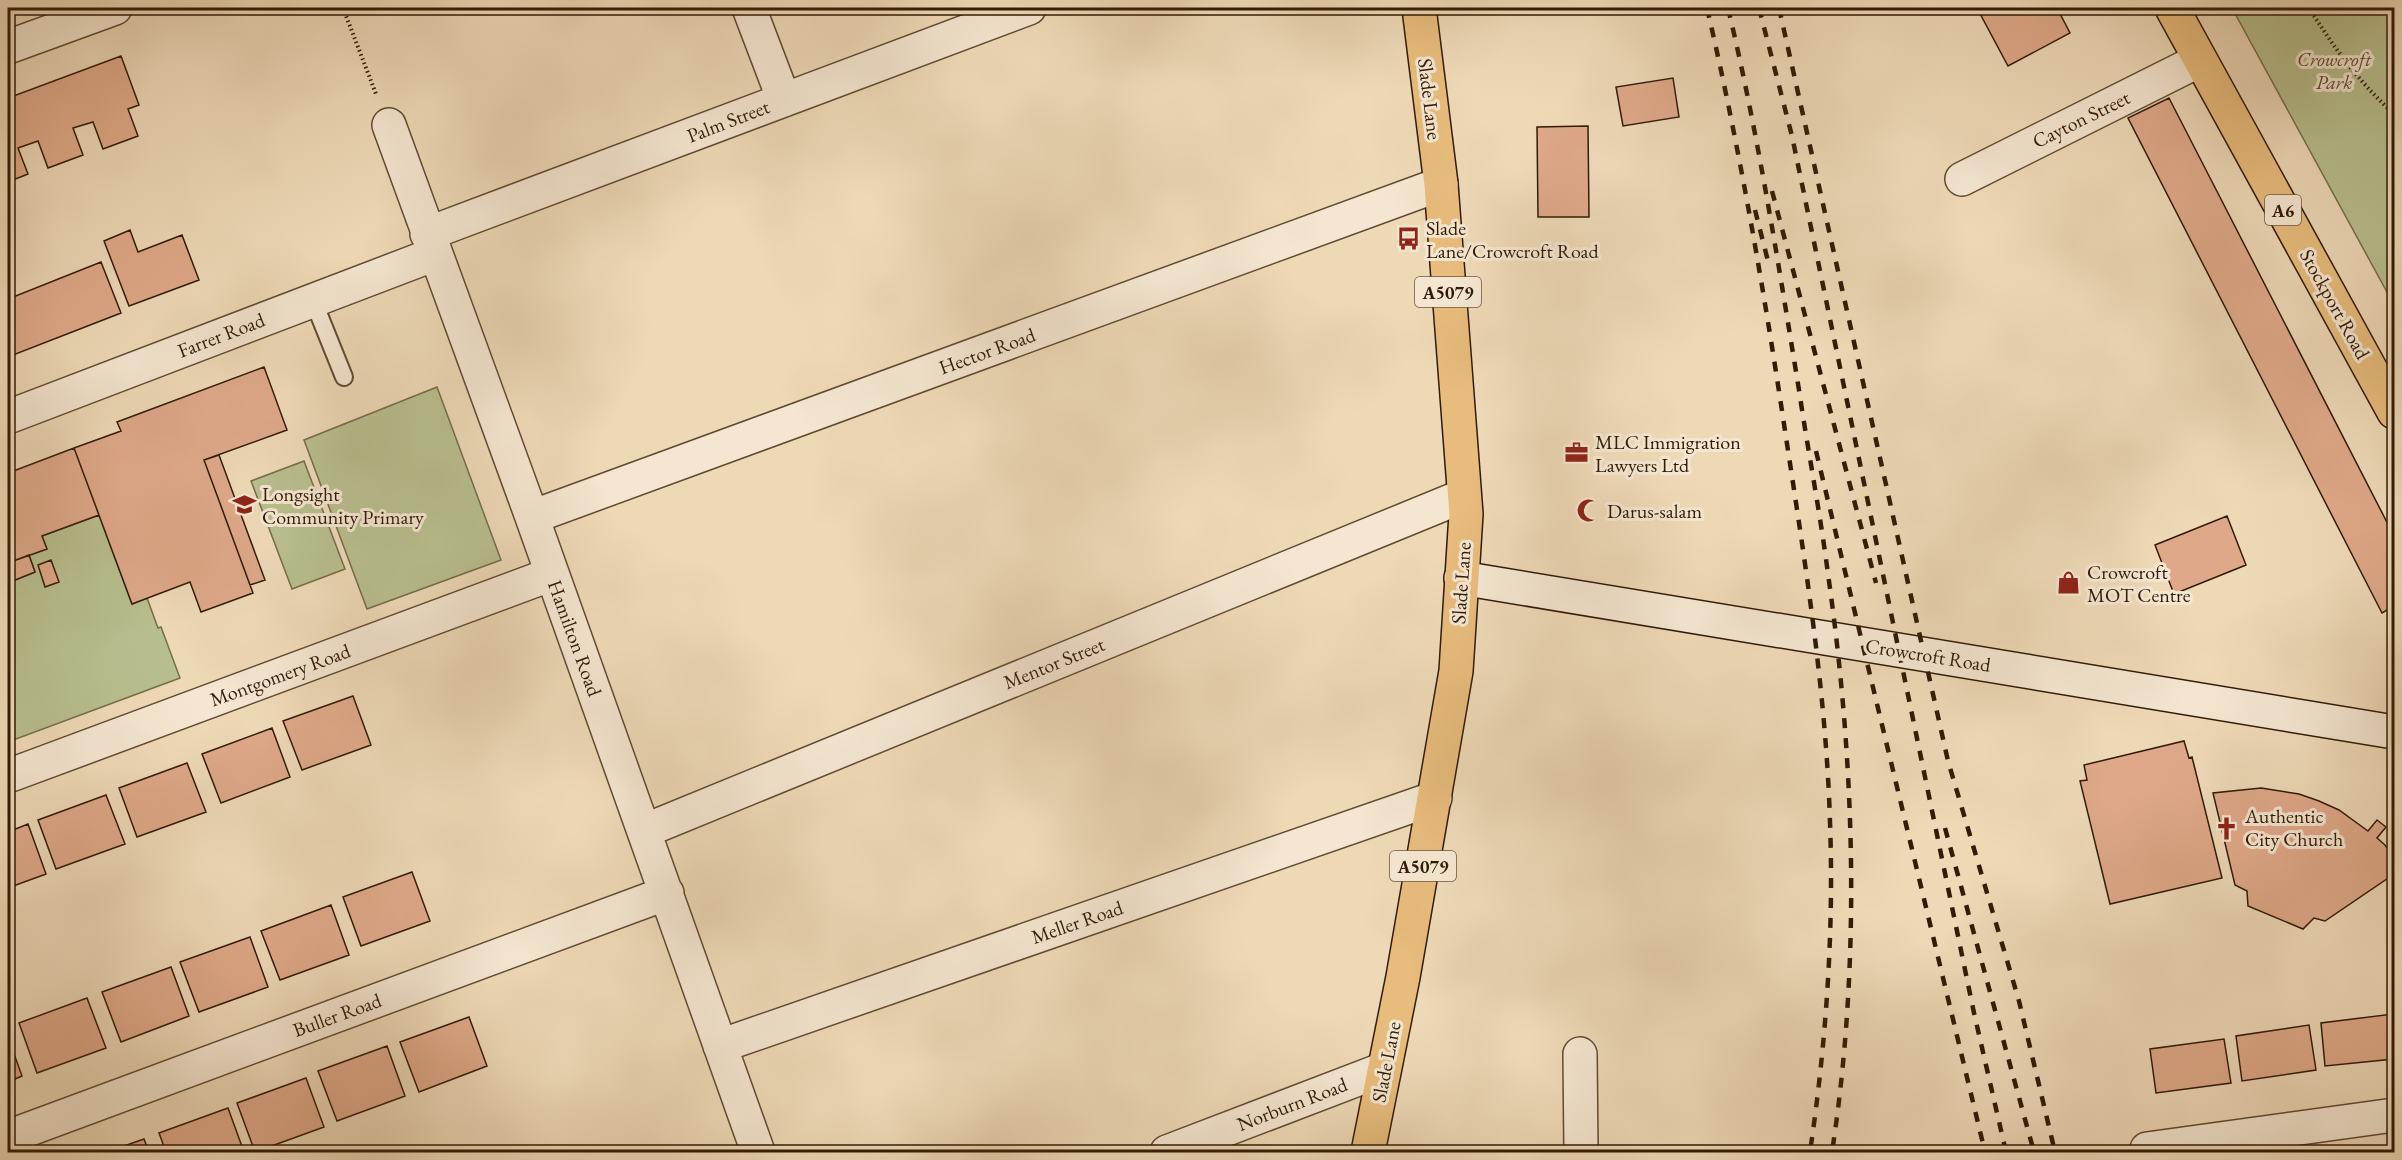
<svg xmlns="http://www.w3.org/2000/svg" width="2402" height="1160" viewBox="0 0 2402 1160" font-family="'EB Garamond',serif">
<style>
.green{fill:#b8bf8e;stroke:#746d4a;stroke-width:1.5}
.building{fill:#dfa989;stroke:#311b06;stroke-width:1.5}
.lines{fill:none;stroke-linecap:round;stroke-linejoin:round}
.lane-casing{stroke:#604a32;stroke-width:20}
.street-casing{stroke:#604a32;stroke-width:36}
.secondary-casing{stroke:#311b06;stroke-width:36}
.primary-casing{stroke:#311b06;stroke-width:36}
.highway-casing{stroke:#311b06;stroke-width:36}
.path{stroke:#311b06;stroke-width:4;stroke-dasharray:1.5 3;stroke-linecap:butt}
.lane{stroke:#f4e6d0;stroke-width:16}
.street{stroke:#f4e6d0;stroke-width:33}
.secondary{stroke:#f4e6d0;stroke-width:33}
.primary{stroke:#e7bc7c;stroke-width:33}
.highway{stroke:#e7bc7c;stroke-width:33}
.rail{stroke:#311b06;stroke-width:4.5;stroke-dasharray:10 10;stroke-linecap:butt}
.labels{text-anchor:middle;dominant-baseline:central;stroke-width:6;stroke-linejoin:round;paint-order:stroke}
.shield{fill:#f4e6d0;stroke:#6c5843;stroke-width:1.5}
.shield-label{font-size:18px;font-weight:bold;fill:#311b06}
.park-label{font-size:20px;font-style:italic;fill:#5a4c2f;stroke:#f4e6d0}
.street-label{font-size:20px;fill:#311b06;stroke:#f4e6d0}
.poi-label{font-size:20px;fill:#311b06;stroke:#f4e6d0;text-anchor:start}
</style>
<rect width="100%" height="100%" fill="#eed9b7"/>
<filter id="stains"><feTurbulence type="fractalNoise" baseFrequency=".00333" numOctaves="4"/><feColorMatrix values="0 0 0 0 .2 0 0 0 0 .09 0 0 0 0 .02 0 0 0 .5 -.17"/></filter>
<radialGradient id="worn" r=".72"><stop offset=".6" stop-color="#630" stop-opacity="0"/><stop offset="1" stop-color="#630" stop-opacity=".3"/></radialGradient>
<path class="green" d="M2232 8H2394V305Z
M437 387 501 560 367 609 304 440Z
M304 461 345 569 292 589 251 481Z
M99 515 132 604 147 598 158 628 161 627 180 678 8 742V583L35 572 29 555 47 549 42 536Z"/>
<path class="building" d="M1977 8H2057L2070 33 2008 66Z
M121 56 139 105 128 109 138 136 103 149 93 122 73 128 83 155 48 168 38 141 18 148 28 174 8 182V98Z
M1673 78 1679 117 1623 126 1616 87Z
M2169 98 2394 536V606L2382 613 2128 118Z
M1588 126 1589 217H1538L1537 127Z
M130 230 138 252 182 235 199 280 129 306 104 241Z
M101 262 121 313 8 357V299Z
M264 367 287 430 204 460 253 593 201 612 190 582 132 604 74 448 121 431 117 422Z
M74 448 99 515 42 536 47 549 8 563V473Z
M219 455 265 580 250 585 204 460Z
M2227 516 2246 565 2174 594 2155 545Z
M29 555 35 572 8 583V563Z
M51 560 59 582 45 587 38 565Z
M353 696 371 745 302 770 283 721Z
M272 728 290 777 221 803 202 754Z
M2184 741 2189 758 2192 757 2222 878 2110 904 2080 781 2087 780 2084 765Z
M187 763 206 812 137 837 119 788Z
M2261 788 2299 794 2319 801 2339 810 2368 831 2377 820 2386 827 2377 838 2385 845 2394 858V874L2325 921 2314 918 2303 929 2248 906 2247 891 2235 885 2213 793Z
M106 795 125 844 56 869 38 820Z
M28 824 46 874 8 888V832Z
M412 872 430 921 361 946 343 897Z
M331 905 349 955 280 980 261 931Z
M250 937 268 987 199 1012 180 962Z
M171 967 189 1016 121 1042 102 992Z
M87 998 106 1048 37 1073 19 1023Z
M2393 1014 2394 1059 2325 1066 2321 1023Z
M469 1017 487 1066 419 1092 400 1042Z
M2309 1025 2316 1070 2242 1081 2236 1036Z
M8 1037 22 1076 8 1082Z
M2224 1039 2231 1083 2156 1093 2150 1049Z
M387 1046 405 1096 337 1121 318 1071Z
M306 1078 324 1127 255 1152 237 1103Z
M228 1108 244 1152H166L159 1133Z
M144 1139 149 1152H107Z"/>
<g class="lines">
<defs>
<path id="lane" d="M313 300 344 377"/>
<path id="street" d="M749 8 784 100
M8 47 115 8
M389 125 532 517 758 1152
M1962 179 2200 60
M427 234 1029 8
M8 417 435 254
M532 517 1441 184
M8 776 552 574
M644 831 1463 496
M720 1046 1435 798
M1580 1054 1581 1152
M8 1137 667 893
M2147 1149 2394 1115
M1167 1152 1384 1069"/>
<path id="secondary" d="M1461 578 2394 732"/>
<path id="primary" d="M1368 1152 1403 977 1456 671 1466 514 1441 184 1419 8"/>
<path id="highway" d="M2172 8 2394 412"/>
</defs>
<use href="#lane" class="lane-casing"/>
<use href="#street" class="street-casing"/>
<use href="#secondary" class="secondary-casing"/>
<use href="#primary" class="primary-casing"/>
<use href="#highway" class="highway-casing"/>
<path class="path" d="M343 8 376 94
M2309 8C2335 49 2358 81 2394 114"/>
<use href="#lane" class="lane"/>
<use href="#street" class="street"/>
<use href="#secondary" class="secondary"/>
<use href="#primary" class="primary"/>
<use href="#highway" class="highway"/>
<path class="rail" d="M1707 8C1739 145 1763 285 1784 424 1804 556 1826 689 1830 822 1834 932 1826 1044 1810 1152
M1728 8C1758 133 1778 262 1799 390 1808 451 1820 512 1828 574 1855 763 1861 963 1832 1152
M1759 8 1792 136 1974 1013 2006 1152
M1779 8 1948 761 2019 1001 2055 1152
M1772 191 1876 583
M1755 210 1769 265
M1816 451 1985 1152
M1945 828 2034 1152"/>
</g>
<defs>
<symbol id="bus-bare" viewBox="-9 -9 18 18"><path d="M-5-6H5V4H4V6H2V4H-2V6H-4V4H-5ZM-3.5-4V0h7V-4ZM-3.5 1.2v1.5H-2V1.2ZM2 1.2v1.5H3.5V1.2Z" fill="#8f2418" stroke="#f4e6d0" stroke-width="2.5" paint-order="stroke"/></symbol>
<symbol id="office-bare" viewBox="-9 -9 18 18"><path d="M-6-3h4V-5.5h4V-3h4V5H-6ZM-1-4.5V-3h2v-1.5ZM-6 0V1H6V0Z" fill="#8f2418" stroke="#f4e6d0" stroke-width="2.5" paint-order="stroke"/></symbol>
<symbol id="school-bare" viewBox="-9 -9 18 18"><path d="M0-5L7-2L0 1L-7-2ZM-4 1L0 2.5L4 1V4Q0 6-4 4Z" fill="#8f2418" stroke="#f4e6d0" stroke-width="2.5" paint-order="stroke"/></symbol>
<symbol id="mosque-bare" viewBox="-9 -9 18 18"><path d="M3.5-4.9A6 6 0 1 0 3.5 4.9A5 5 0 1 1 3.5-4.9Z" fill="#8f2418" stroke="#f4e6d0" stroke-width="2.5" paint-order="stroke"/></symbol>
<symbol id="shop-bare" viewBox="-9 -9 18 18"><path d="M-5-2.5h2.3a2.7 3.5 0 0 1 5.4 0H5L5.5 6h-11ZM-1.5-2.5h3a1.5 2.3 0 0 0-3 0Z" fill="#8f2418" stroke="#f4e6d0" stroke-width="2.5" paint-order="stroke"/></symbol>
<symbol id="church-bare" viewBox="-9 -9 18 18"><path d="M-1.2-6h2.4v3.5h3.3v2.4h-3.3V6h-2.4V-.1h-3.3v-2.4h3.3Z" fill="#8f2418" stroke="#f4e6d0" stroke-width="2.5" paint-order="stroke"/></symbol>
</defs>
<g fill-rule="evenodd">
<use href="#bus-bare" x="1392" y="222" width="33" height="33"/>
<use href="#office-bare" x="1560" y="436" width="33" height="33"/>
<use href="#school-bare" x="228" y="488" width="33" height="33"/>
<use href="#mosque-bare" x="1572" y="494" width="33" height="33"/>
<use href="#shop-bare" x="2052" y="566" width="33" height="33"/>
<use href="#church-bare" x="2210" y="812" width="33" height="33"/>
</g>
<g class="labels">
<g class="shield">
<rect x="2265" y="195" width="36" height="30" rx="4.5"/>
<rect x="1415" y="277" width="66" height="30" rx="4.5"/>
<rect x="1390" y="851" width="66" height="30" rx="4.5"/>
</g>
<g class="shield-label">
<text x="2283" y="210">A6</text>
<text x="1448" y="292">A5079</text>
<text x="1423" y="866">A5079</text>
</g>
<g class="park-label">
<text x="2334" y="59">Crowcroft<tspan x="2334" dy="23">Park</tspan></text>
</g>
<g class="street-label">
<text transform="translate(1430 99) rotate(83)">Slade Lane</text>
<text transform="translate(2081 119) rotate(-26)">Cayton Street</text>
<text transform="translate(728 121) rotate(-21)">Palm Street</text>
<text transform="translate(2335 304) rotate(61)">Stockport Road</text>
<text transform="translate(221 335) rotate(-21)">Farrer Road</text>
<text transform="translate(987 351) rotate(-20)">Hector Road</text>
<text transform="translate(1461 583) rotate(-86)">Slade Lane</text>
<text transform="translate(575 638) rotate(70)">Hamilton Road</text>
<text transform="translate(1928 655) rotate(9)">Crowcroft Road</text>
<text transform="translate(1054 663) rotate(-22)">Mentor Street</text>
<text transform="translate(280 675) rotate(-20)">Montgomery Road</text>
<text transform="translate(1077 922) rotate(-19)">Meller Road</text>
<text transform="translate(337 1015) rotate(-20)">Buller Road</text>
<text transform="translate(1386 1062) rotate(-79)">Slade Lane</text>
<text transform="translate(1292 1104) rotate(-21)">Norburn Road</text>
</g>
<g class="poi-label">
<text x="1426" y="228">Slade<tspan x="1426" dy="23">Lane/Crowcroft Road</tspan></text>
<text x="1595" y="442">MLC Immigration<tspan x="1595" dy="23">Lawyers Ltd</tspan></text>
<text x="262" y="494">Longsight<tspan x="262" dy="23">Community Primary</tspan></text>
<text x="1607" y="511">Darus-salam</text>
<text x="2087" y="572">Crowcroft<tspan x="2087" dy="23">MOT Centre</tspan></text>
<text x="2245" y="816">Authentic<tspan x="2245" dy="23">City Church</tspan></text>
</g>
</g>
<rect width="2402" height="1160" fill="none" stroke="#eed9b7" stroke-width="30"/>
<rect x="9" y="9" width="2384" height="1142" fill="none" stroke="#311b06" stroke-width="3"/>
<rect x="15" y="15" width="2372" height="1130" fill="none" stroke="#311b06" stroke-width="1.5"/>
<rect width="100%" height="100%" filter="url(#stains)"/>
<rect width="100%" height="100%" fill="url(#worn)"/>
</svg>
